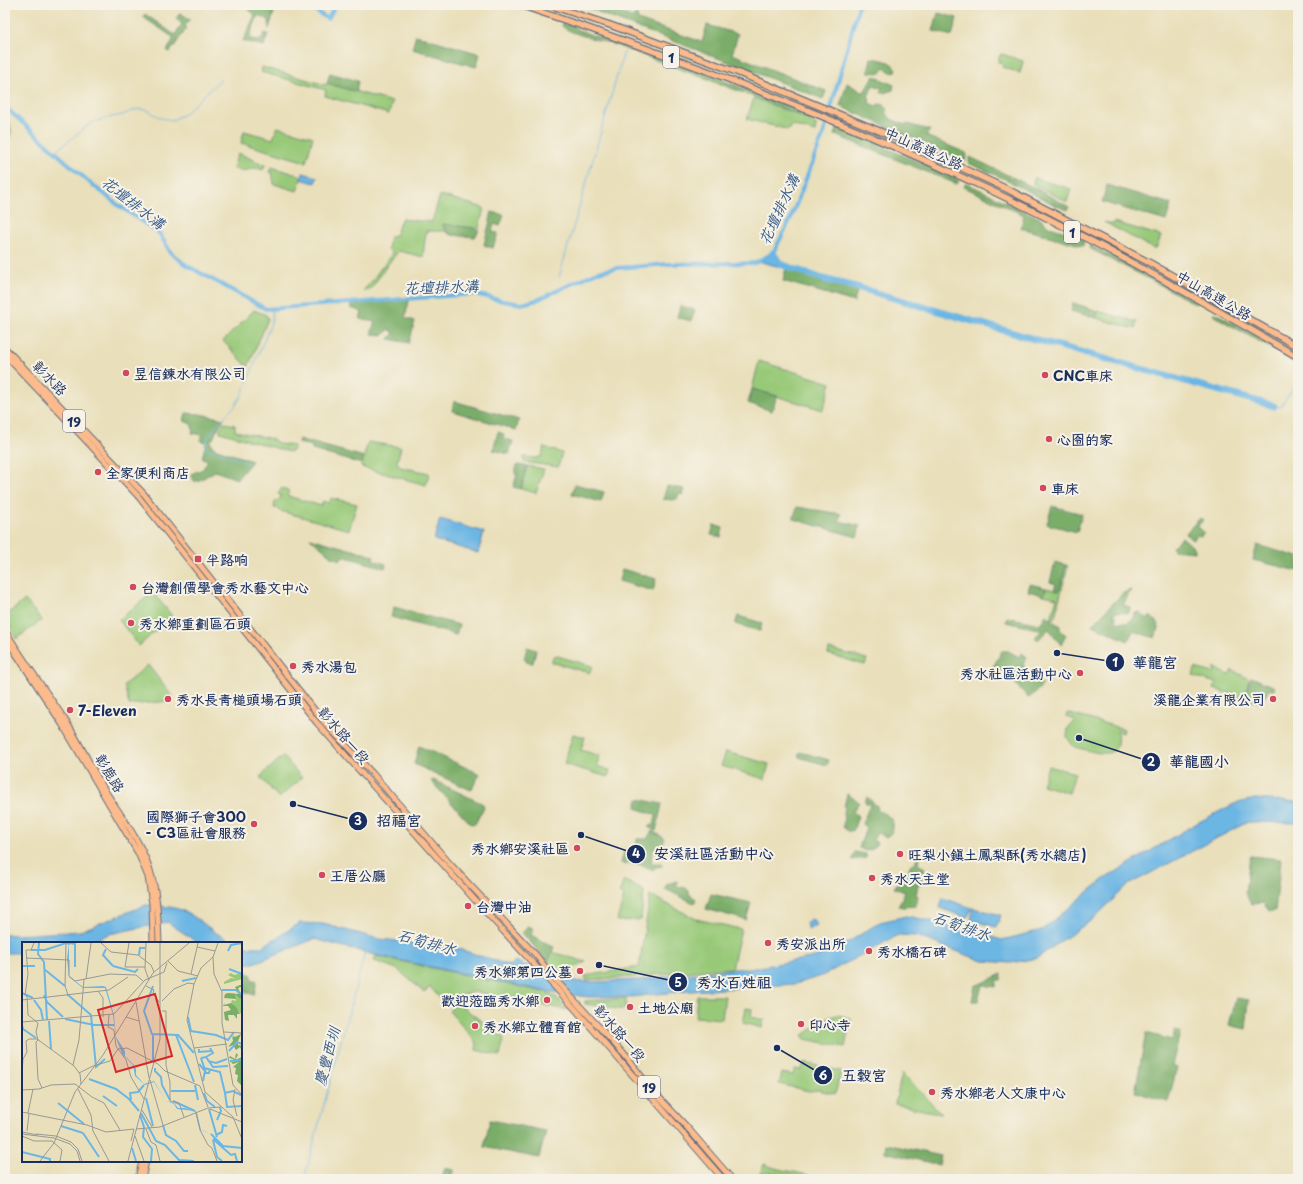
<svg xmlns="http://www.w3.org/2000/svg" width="1303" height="1184" viewBox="0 0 1303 1184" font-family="'Playpen Sans','LXGW WenKai TC',sans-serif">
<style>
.green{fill:#98c978;stroke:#5a7c6b}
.forest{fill:#7aad68;stroke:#4a6e63}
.water{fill:#6cb6e4;stroke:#4472a1}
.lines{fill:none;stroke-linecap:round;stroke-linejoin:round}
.stream{stroke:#6cb6e4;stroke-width:1}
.canal{stroke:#6cb6e4;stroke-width:4}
.river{stroke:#6cb6e4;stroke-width:7}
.major-casing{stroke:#636d7e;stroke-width:7}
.highway-casing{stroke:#636d7e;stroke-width:8}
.major{stroke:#fbbb8c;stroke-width:5}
.highway{stroke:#fbbb8c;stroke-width:5.5}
.poi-dot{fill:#d1495b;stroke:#f7f3e8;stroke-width:1.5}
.labels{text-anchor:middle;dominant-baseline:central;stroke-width:4;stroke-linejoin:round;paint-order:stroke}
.shield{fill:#f7f3e8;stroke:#5d6a87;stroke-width:1}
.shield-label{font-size:13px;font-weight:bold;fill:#1b2f5e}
.street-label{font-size:14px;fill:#1b2f5e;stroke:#f7f3e8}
.poi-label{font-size:14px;font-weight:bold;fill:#1b2f5e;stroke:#f7f3e8;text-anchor:start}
.water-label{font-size:15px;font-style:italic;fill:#335886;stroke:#f7f3e8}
.inset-river{fill:none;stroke:#6cb6e4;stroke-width:2}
.inset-road{fill:none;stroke:#979995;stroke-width:1}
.view{fill:#d62828;fill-opacity:0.15;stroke:#d62828;stroke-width:2}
.inset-edge{fill:none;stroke:#1b2f5e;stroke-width:2}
.leader{fill:none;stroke:#1b2f5e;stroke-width:1.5}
.callout-dot{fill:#1b2f5e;stroke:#f7f3e8;stroke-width:1.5}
.mark-label{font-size:12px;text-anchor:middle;font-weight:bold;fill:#fff}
.callout-label{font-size:15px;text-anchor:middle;font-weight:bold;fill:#1b2f5e;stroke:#f7f3e8;stroke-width:4;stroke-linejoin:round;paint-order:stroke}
</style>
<rect width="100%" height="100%" fill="#f7f3e8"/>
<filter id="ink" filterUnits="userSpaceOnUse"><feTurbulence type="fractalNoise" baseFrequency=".025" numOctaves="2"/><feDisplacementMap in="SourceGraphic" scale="8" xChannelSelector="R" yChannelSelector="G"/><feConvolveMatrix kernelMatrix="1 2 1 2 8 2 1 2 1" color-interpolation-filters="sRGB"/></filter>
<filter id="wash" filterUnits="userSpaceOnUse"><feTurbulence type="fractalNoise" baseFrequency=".012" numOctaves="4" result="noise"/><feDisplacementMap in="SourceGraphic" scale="16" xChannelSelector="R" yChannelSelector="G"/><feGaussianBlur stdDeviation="0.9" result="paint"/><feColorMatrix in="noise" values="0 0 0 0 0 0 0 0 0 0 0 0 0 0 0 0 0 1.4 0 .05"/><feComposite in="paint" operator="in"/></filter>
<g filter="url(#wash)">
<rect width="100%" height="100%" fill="#e9dfba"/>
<path class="green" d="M1002 54 1023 61 1020 73 1002 67 1003 64 998 62 1000 55Z
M262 67 326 85 327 83 392 102 389 114 325 96 326 90 261 72Z
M754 98 805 118 816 125 815 132 791 125 789 130 747 119Z
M5 118C13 125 13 136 5 143Z
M277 127 313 137 306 162 241 143 244 131 273 139Z
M238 153 265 165 263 170 256 168 243 171 233 168Z
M271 167 302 176 297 191 274 184 272 172H269Z
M1034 178 1071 189 1067 202 1033 184Z
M440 195 484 208 478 232 474 228 443 225 445 231H426L423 257 399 251 391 260 370 290 363 291 371 282 392 253 388 249 390 237 396 234 401 219 432 222Z
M1104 222 1114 224V222L1161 236 1157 247 1154 249Z
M254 310 266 315 268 319 248 367 223 341Z
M1098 311 1137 322 1135 329 1096 318Z
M759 361 831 383 823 410 752 389Z
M224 423 235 425V431L272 439 280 444 294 446 292 451 289 452 220 432V428Z
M368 442 401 447 397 462 400 467 429 473 426 485 361 467Z
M544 447 562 453 558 467 524 462V457L536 458 542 456Z
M527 466 544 469 536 493 521 489Z
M282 488 289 491 288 496 321 506 323 501 329 503 331 498 357 504 349 530 280 511 277 508H274L275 501 280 499 281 496 278 494Z
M1066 565 1068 566 1054 620 1051 618 1057 598 1044 595 1046 588 1059 591Z
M153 592 172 616 139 646 119 620Z
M25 600 42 620 16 639 5 616Z
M829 649 867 659 865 665 828 654Z
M554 655 592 666 590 673 551 662Z
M148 665 172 696 169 701 129 705 124 685Z
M1213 667 1229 675 1232 670 1249 679 1244 698 1214 689 1216 683 1193 676 1195 668 1214 673 1215 670Z
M1067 713 1124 729 1123 733 1117 731C1122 765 1094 751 1074 747L1067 737 1068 728 1075 720 1066 717Z
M573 734 585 737 581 750 600 756 597 766 610 770 608 777 564 764Z
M726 752 769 764 765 779 721 766Z
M283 756 302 778 279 798 260 777Z
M1048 766 1075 773 1069 793 1042 785Z
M624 880 644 891 641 920 617 921 624 895 619 893Z
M650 895 696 919 741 929 732 968C683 971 635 978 586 980L585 976 639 967Z
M552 952 586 962 577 966 572 971 555 976 545 965Z
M376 956 549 993 557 998 568 1010 474 992 461 995 447 1006 430 987 424 992 397 969 374 961Z
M697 996H725L722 1019 695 1017Z
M626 998V1010L585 1004V1001Z
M456 1004 460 1005 504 1038 500 1056 476 1050 477 1043 449 1011Z
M746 1008 752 1009 751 1017 764 1020 762 1028 743 1023Z
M837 1015 843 1016 851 1019 845 1047 805 1039 802 1036C813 1029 824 1017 837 1015Z
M804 1063 841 1071 835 1094 818 1090 809 1091 779 1084 782 1073 793 1075 795 1069 802 1070Z
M902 1073 942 1114 895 1104Z
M764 1164 774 1168 818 1177V1179H802L768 1172 759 1176Z"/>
<path class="forest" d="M248 5H276L269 29V20L258 15 249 38 260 41 265 33 268 34 264 46 243 41 255 15 247 8Z
M577 5H595L632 17 635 15 637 16 638 20 702 42 707 25 738 34 732 54 826 91 823 99 705 53 601 14 596 10Z
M180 13 190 19 185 26 187 28 170 52 167 51 174 38 143 17 145 14 175 35 182 24 176 19Z
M938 13 957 18 952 36 933 31Z
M562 23 574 26 578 30 595 36 607 37 671 60 814 116 812 120C747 93 681 70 615 45 603 41 570 34 562 26Z
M416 35 480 54 476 67 412 49Z
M871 58C880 60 893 60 896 70L893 73 884 68 881 73 868 72Z
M330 73 358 81 356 92 327 83Z
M874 76 894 85 893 90 884 93 880 92 882 88 873 85 868 97 870 98 869 103 876 106 879 104 885 105 887 111V114L891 119 905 125 907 124 930 130 926 136 966 153 967 155 965 161 840 106 847 83 862 92H864Z
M838 127 959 180 957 184 835 135Z
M970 157 1039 190 1069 207 1068 210 1057 206 1003 178 968 163Z
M966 183 1041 219C1047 228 1060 230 1069 233 1074 235 1079 239 1084 241L1083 246 1021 228 1024 215 964 187Z
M1107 185 1171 204 1166 221 1102 202Z
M492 212 504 215 500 226 494 224 492 232 498 233 493 248 484 245Z
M443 224 474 228 478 232 475 237 451 235 445 231Z
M1090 245 1197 302 1196 304 1149 279 1089 248Z
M786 268 858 288 854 302 783 281Z
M410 297 405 318 415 321 409 343 389 339 394 333 389 329 384 335 372 334V330L375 322 360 319 362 312 351 308 350 303Z
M1073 303 1098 311 1096 318 1071 311Z
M680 306 695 310 691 321 677 317Z
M1214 312 1298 360V364L1213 315Z
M752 389 777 396 772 411 748 403Z
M454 401 519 420 516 430 452 411Z
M186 413 200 414 224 419 217 429 213 439H210L211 444 214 448 252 461 237 479 215 471 198 481H194L191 474 203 469 208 460 202 458 206 442 201 441 202 435 192 433 193 429 191 424 184 421Z
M498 432 504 434 503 439 513 441 509 454 493 450Z
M299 439 364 457 362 464 312 450V446L298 443Z
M517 465 527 466 521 489 513 487 517 475 515 474Z
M575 484 604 492 601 502 572 494Z
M667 486 684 489 682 495 679 494 677 499H675L674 500 663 499Z
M1052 506 1082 514 1077 532 1047 524Z
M797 507 841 514 839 521 860 526 857 537 793 519Z
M1200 518 1203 520 1197 527 1204 532 1201 536 1197 535 1193 540 1185 534Z
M714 525 723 528 721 537 711 535Z
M1182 537 1195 549V552L1174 550 1172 547Z
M310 538 374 556 373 560 386 564 385 568 342 556 341 560 332 557Z
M1257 545 1298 557V571L1253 560Z
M1055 562 1066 565 1059 591 1054 590 1056 584 1050 582Z
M622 569 656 579 653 591 619 581Z
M1030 584 1046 588 1044 595 1028 591Z
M1131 590 1123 605 1130 607 1129 613 1115 612 1113 616H1116V622L1127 623 1134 618 1135 613 1139 612 1148 619 1150 616 1159 624 1155 638 1133 631 1128 641 1092 625 1123 593Z
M394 607 459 625 456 635 391 617Z
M1046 615 1051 618V620L1060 626V630L1066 635 1061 645 1049 629 1038 640 1035 637 1042 630 1006 622 1007 617 1040 624Z
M738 616 762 623 760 631 735 624Z
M527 647 536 650 533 663 526 662 527 659H524Z
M1002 651H1008L1019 657 1022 653 1027 657 1023 664 1026 671 1043 685 1029 698 1016 685 1017 681 1005 675V672L993 667Z
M1251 677 1275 687 1273 691 1269 689 1265 697 1261 695 1259 703 1244 698Z
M419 746 480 774 471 790 414 764Z
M800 752 829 760 827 765 798 757Z
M433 780 483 804 484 807 475 824H471L431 781Z
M847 794 859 802 853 812 858 816 853 831 851 830 849 832 843 827 844 817 843 816 845 808 844 807Z
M867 797 878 807 877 810C886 815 897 818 892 831 891 834 889 836 885 837L877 832 873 840 877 843 873 849 866 851 859 848 866 828 862 824 870 805 865 802Z
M638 799 662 804 656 831 648 827 649 825H654L656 815 636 808Z
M652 831 664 838 663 848H656L652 853 651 863H661L662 866 655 867 653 870 642 865 628 863 626 865 621 863 624 852 637 851V839H647Z
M855 852 866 854V858L852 860Z
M918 852 921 853 918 862 919 865 925 868 921 885H918L916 895 918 896 916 906 903 907 898 906 905 892 894 888 898 882H903L911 864H915Z
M1250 856 1281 859 1275 911H1269L1263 903 1251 904 1245 893Z
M677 881V887L686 888 689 891V894L696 899 694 903 665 889 667 884Z
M711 894 751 903 746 920 706 909Z
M527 926 533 928 531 935 554 947 548 962 522 933 526 929Z
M241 970 252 975 251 979 257 981 254 995 241 990Z
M1002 974 1001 980H997L996 987 982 985 978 1001H972L975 986Z
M1236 998 1249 1000 1246 1029 1229 1025Z
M1175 1030 1180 1032 1172 1066 1177 1068 1168 1102 1135 1092 1146 1033 1172 1040Z
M490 1120 546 1131 539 1158 484 1147Z
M886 1144 941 1156 939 1165 885 1152Z
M445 1168 454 1170 453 1179H441Z"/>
<path class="water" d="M303 173 317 177 315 183 301 179Z
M773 253 780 264 785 267 784 268 758 261 753 262 764 259Z
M440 519 484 532 478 553 434 540Z
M1255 799 1298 802V823L1248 822 1242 825 1128 885 1093 919 1037 958 1011 963 983 961 916 936 898 935 822 976 795 984 676 992 631 997H588L544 991 375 955 314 939 254 963H241V944L250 947H262L300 923 323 924 379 939 453 947 511 966 515 961 564 981 594 982 638 980 734 969H749L815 957 847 943 880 922 906 916 946 924 1002 940 1042 930 1104 879 1197 823 1234 804Z
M943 898 972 908 967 918 940 908Z
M146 905C159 906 174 906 186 912 203 921 217 937 236 943H196C188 934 177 930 168 922L109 934 88 943H23V953H5V934L17 935 80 931Z
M973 908 1001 915 996 927 971 920Z
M811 919 815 921 817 926 808 929 806 924 809 920Z"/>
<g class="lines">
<path class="stream" d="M634 17 637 5
M55 152 91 123 103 119 122 115 138 109 147 110 161 118 172 120 184 114 221 79
M559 277 624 52
M1274 406 1280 407 1298 382
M247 463 230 456 204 448 209 436 221 420 234 407 241 397 269 328 272 320V308
M304 1179 365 952"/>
<path class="canal" d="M307 5 328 19 335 5
M5 107 89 182 118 205 159 233 171 253 186 265 266 309 475 294 503 301 522 304 537 300 597 272 617 268 670 264 755 263 773 253 790 220 824 133 859 5"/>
<path class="river" d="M773 253 780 264 823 279 856 287 1034 339 1274 406"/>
</g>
</g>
<g filter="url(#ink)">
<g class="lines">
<defs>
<path id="major" d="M5 348 144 494 324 722 373 774 451 865 536 955 554 978 623 1053 654 1092 686 1126 732 1179
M5 355 63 416 138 496 317 723 482 908 576 1010 723 1179
M5 630C24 662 47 692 67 723 81 745 92 769 106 792 123 819 144 845 152 877 158 899 158 921 159 943
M5 637 62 724 138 853 148 877 152 904 153 943
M138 1179 142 1161
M142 1179 146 1161"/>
<path id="highway" d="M520 5C681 58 839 119 992 191 1097 241 1198 299 1298 357
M549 5 610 25 739 73 911 144 1007 189 1150 263 1298 347"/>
</defs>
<use href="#major" class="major-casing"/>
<use href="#highway" class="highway-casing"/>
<use href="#major" class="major"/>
<use href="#highway" class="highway"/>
</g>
</g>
<g class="poi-dot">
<circle cx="126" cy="373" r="4"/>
<circle cx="1045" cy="375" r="4"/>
<circle cx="1049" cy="439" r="4"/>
<circle cx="98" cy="472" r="4"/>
<circle cx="1043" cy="488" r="4"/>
<rect x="194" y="555" width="8" height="8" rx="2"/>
<circle cx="133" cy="587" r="4"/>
<circle cx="131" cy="623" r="4"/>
<circle cx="293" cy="666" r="4"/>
<circle cx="1080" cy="673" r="4"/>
<circle cx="168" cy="699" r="4"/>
<circle cx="1273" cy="699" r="4"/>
<circle cx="70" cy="710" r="4"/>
<circle cx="254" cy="824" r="4"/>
<circle cx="577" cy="848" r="4"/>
<circle cx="900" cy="854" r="4"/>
<circle cx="322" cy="875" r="4"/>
<circle cx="872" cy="878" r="4"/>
<circle cx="468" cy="906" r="4"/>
<circle cx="768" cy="943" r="4"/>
<circle cx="869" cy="951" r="4"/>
<circle cx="580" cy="971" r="4"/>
<circle cx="547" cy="1000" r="4"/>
<circle cx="630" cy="1007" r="4"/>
<circle cx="801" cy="1024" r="4"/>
<circle cx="475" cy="1026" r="4"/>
<circle cx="932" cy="1092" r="4"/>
</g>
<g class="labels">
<g class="shield">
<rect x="663" y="46" width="16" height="22" rx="3"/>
<rect x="1064" y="221" width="16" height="22" rx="3"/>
<rect x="63" y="410" width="22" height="22" rx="3"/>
<rect x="638" y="1076" width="22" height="22" rx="3"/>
</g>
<g class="shield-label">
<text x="671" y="57">1</text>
<text x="1072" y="232">1</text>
<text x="74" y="421">19</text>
<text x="649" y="1087">19</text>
</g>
<g class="street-label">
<text transform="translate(924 148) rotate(24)">中山高速公路</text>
<text transform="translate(1214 295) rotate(30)">中山高速公路</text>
<text transform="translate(50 378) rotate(46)">彰水路</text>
<text transform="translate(344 735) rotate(49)">彰水路一段</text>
<text transform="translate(110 773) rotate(59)">彰鹿路</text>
<text transform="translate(620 1033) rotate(49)">彰水路一段</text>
</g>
<g class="poi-label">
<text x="134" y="373">昱信鍊水有限公司</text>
<text x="1053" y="375">CNC車床</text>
<text x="1057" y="439">心囹的家</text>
<text x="106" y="472">全家便利商店</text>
<text x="1051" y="488">車床</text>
<text x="206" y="559">半路响</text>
<text x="141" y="587">台灣創價學會秀水藝文中心</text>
<text x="139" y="623">秀水鄉重劃區石頭</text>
<text x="301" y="666">秀水湯包</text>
<text x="1072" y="673" text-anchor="end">秀水社區活動中心</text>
<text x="176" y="699">秀水長青槌頭場石頭</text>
<text x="1265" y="699" text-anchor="end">溪龍企業有限公司</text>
<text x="78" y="710">7-Eleven</text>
<text x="246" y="816" text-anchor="end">國際獅子會300<tspan x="246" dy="16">- C3區社會服務</tspan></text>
<text x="569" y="848" text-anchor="end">秀水鄉安溪社區</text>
<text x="908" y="854">旺梨小鎮土鳳梨酥(秀水總店)</text>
<text x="330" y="875">王厝公廳</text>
<text x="880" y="878">秀水天主堂</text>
<text x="476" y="906">台灣中油</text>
<text x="776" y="943">秀安派出所</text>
<text x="877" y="951">秀水橋石碑</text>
<text x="572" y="971" text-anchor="end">秀水鄉第四公墓</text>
<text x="539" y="1000" text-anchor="end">歡迎蒞臨秀水鄉</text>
<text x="638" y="1007">土地公廟</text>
<text x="809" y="1024">印心寺</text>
<text x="483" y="1026">秀水鄉立體育館</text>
<text x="940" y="1092">秀水鄉老人文康中心</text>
</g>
<g class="water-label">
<text transform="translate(134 202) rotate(38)">花壇排水溝</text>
<text transform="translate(778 209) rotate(-65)">花壇排水溝</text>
<text transform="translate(441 286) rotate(-2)">花壇排水溝</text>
<text transform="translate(962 925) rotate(19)">石筍排水</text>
<text transform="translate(427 941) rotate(15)">石筍排水</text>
<text transform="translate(326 1056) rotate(-75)">慶豐西圳</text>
</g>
</g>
<g transform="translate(22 942)">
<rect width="220" height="220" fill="#e9dfba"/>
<path d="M209 31 212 33 220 31V37L202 42V40L209 36 214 37 206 33ZM213 52 218 57 220 55V73L209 61 210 58 214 59Z" fill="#98c978"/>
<path d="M218 43H220V48L219 45 216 46 220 55 218 57 213 52 214 57 202 56 203 52 206 51 217 52 213 45ZM203 60 202 63 209 61 214 65 218 72H215V77L212 73H206L207 79 203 78 202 70 209 68 206 64H201ZM219 92 216 99V103L220 104V109L218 105 214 108 211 103 206 105 211 99 210 94 212 96 211 93 213 95ZM214 111 216 113 213 118 220 115 219 143 215 139 216 133 213 132 214 126 211 125 217 120 211 122 208 119 212 120 211 117 207 116 208 114 213 117Z" fill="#7aad68"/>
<path d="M47 1V34L61 45 81 44 84 45 92 73 94 95 103 109V114L112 123 114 127V133L122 142 132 139 144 159 152 161 156 166H162L174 169 175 171 179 188 191 193 178 188 173 169 155 167 152 162 144 159 132 140 123 143 113 134 111 123 100 112 94 96 91 73 83 46H61L47 35 45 17Z" fill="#6cb6e4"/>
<path class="inset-river" d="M17 1 16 12 22 20 25 78M48 1 53 2V25M84 7 81 13 91 24M9 8H23L44 1 48 2M206 9 209 3 220 1M117 13 118 6H123M0 24H13M91 24 113 30 116 27M22 27 43 44M207 27 220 32M160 39 174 36M131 44 122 69 130 92 156 93 172 111M200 48H214L220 53M0 51 11 56M45 52 69 73 74 125 83 117M22 53 25 60 41 75M12 58 19 68 21 78M166 75 169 89 194 93 206 98 212 90M43 77 72 83H92M27 79 29 107M0 83 1 87 14 96M154 93 172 140M177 107V110L189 109M207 109 215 100 220 102M184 115 191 111 188 106M179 116 184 115 191 125 206 124M179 116 184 131H187L188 127M131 118V92M186 119 194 121 205 117M208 119 220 118M177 122 183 129 181 139M133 126V129L139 135 140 143 148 158M182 126 198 130 203 151 211 149 219 153M67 137 94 147 107 157 117 169M173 143 176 158M149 149H173M182 151 185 159 193 165M203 151 205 165 220 164M81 154 95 164M124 156 131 184M109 158 108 151 116 150 122 143M151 159 173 169M36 161 62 182M187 167 195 195M119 171 134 199 143 203 157 218 172 219M118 173 122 185 121 195 130 207 129 219M195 178 199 169 198 165M141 183 144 193 154 199 162 209H166M39 184 61 191M61 191 77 215M189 192 201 204 220 206M194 193 200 190 201 183 205 184M191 197 209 213 213 212 215 219M191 198 195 215 200 219M110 206 114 219M0 210 28 217V219"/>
<path class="inset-road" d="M12 1 9 8H4L6 32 3 53 5 54 6 73 16 81 14 90 16 98M44 1 43 44 46 53M79 1 89 10 116 13 129 23 132 30M107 1 103 25H123M124 1 123 27 127 38M196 1 191 15 179 26 172 42 165 78 183 150 211 175 220 197M175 5 193 9M191 15 192 32 200 50V81L211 143 220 153M4 16 47 18V34L53 39 88 32 114 33 121 39M146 19 156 29 176 34M169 32 176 1M64 37 69 1M124 44 132 48 131 51 137 60M76 49 81 56V75M0 58 87 48 106 35M140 59 152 47 166 41 172 42M114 60 127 136M140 69H144V123L148 140V159L157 161 162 175M87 73 86 85 92 88 94 104 104 118 109 135 122 157M104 75 117 79M0 80 92 72 123 38 142 30 145 21M202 90 220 91M16 98 14 100 16 137 20 146M172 106 205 102M96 107 105 106 136 122 143 129 178 144 186 165M51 123 57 98 62 37M0 131 1 117 5 110 4 99 7 97H15L52 124 58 132 59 142M57 131 71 124 88 119 96 107M128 138 141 183M56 147 69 173 71 189 87 219M213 147 211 158 215 174M0 148 17 147 29 143 53 142 70 155 82 161 98 188M188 167 220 180M120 168 130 185M0 170 65 183 84 190 112 187M6 171 11 147M174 171 178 188 186 203 190 206 195 219M114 187 138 185 186 166 199 165M124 187 129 200 134 203 138 219M5 189 7 172M0 190 16 193M0 192 32 196 48 202 55 209 58 219M14 192 34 194 49 200 56 207 60 219M0 194 12 199H30L40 208 38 219M113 194 122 219M109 199 112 187M18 219 32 201 53 150 81 113 131 31 167 1M106 219 138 97V1"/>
<path class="view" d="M133 52 150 114 94 130 76 68Z"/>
<rect width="220" height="220" class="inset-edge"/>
</g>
<path class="leader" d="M1057 653L1115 662M1079 738L1151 762M293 804L358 821M581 835L636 854M599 965L678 982M777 1048L823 1075"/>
<g class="callout-dot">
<circle cx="1057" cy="653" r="4"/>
<circle cx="1079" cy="738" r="4"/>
<circle cx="293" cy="804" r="4"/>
<circle cx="581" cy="835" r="4"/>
<circle cx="599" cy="965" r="4"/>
<circle cx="777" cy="1048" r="4"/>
<circle cx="1115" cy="662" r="10"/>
<circle cx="1151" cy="762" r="10"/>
<circle cx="358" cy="821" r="10"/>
<circle cx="636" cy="854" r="10"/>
<circle cx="678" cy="982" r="10"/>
<circle cx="823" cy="1075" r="10"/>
</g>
<g class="mark-label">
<text x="1115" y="667">1</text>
<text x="1151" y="766">2</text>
<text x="358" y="825">3</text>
<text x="636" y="858">4</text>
<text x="678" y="987">5</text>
<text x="823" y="1080">6</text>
</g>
<g class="callout-label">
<text x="1155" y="668">華龍宮</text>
<text x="1199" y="767">華龍國小</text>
<text x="399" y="826">招福宮</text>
<text x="714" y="859">安溪社區活動中心</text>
<text x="734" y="988">秀水百姓祖</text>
<text x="864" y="1081">五穀宮</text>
</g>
<rect width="1303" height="1184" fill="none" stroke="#f7f3e8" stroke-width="20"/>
</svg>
